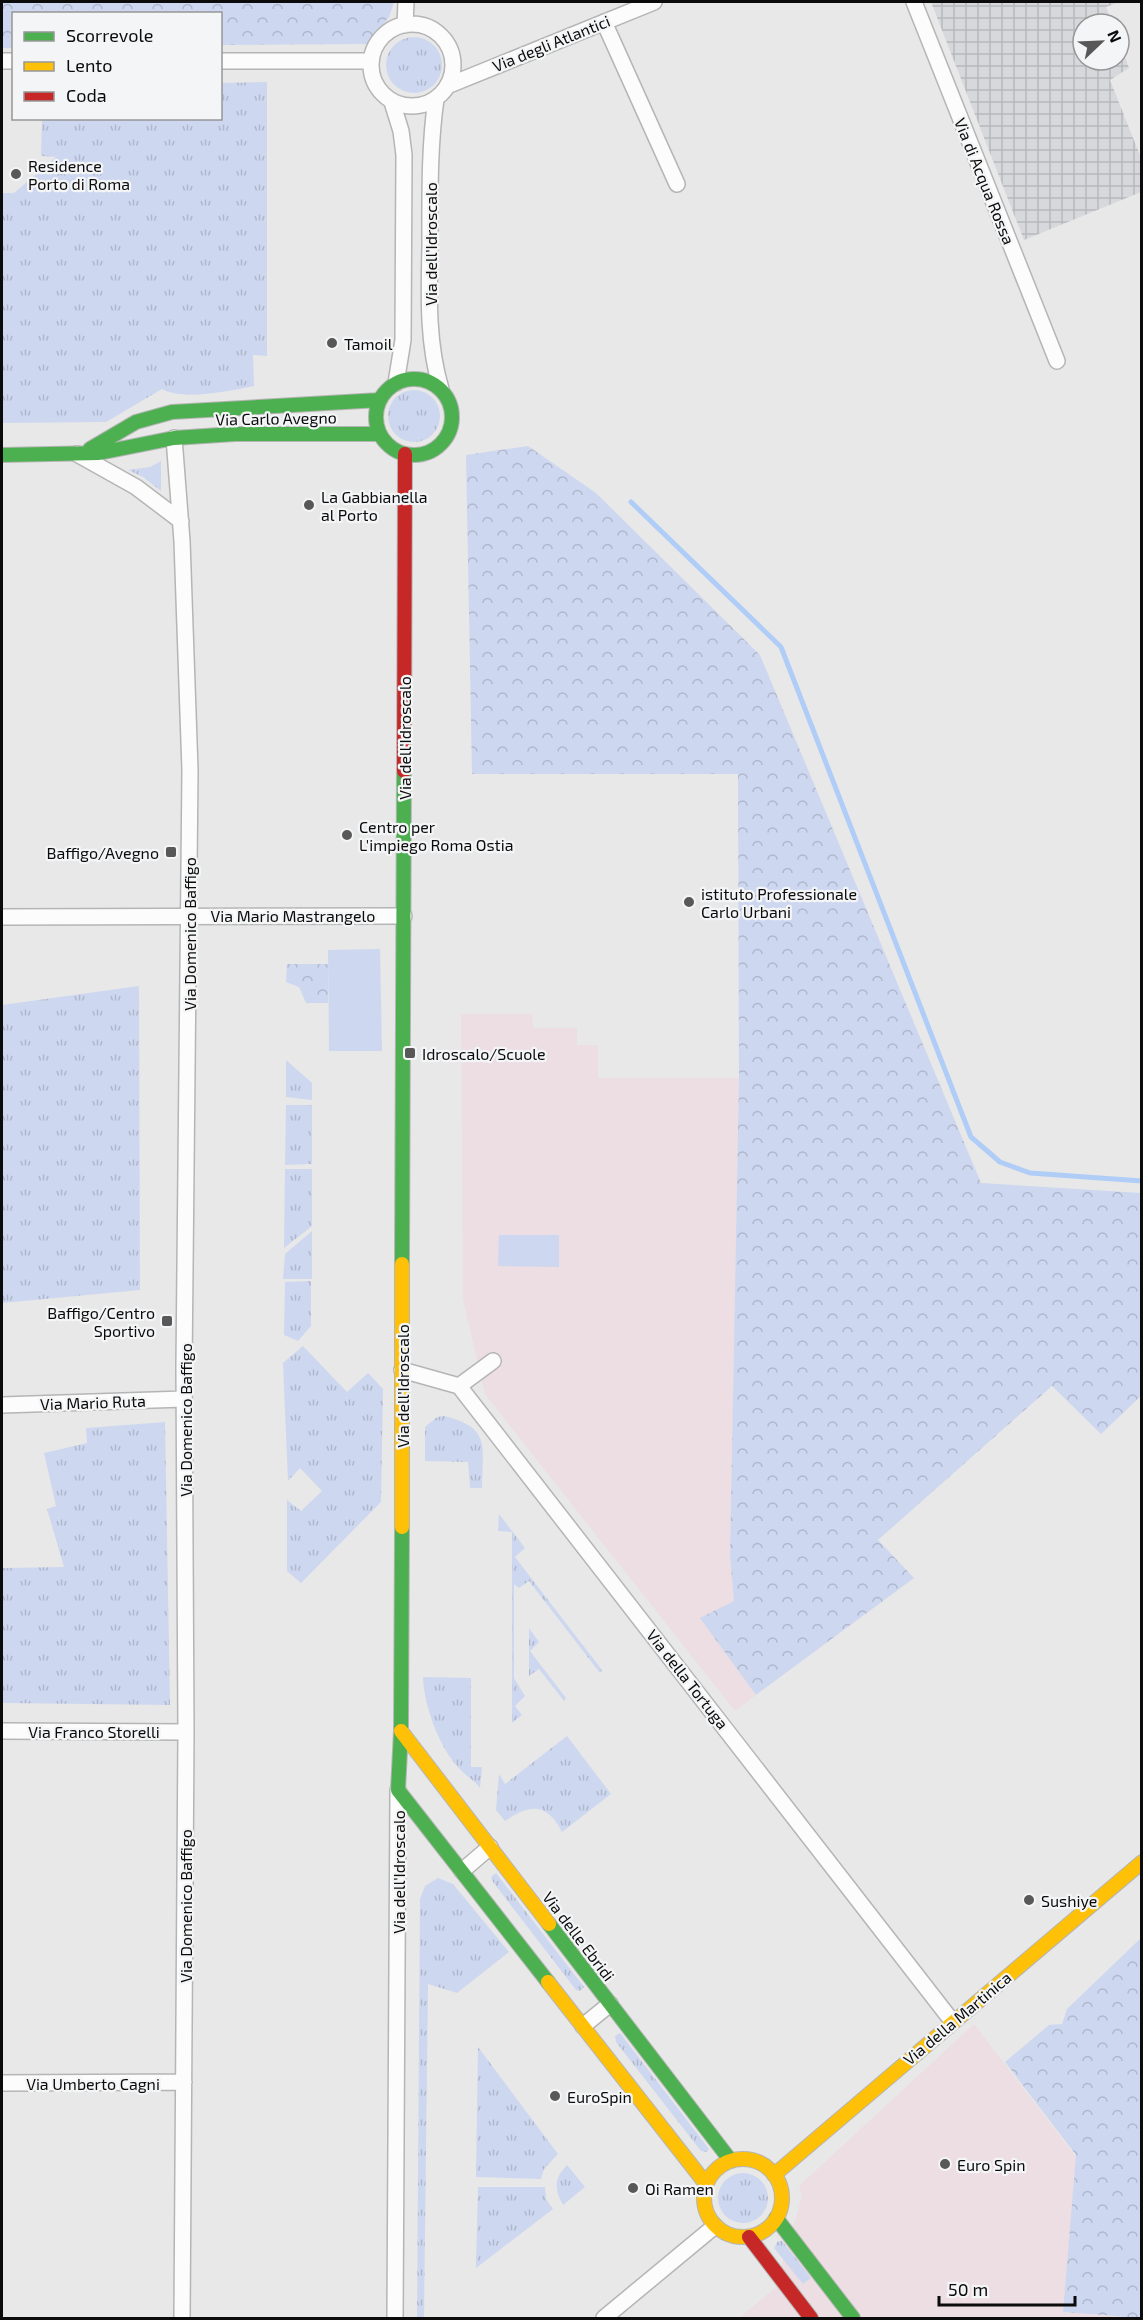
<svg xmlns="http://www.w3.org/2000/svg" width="1143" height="2320" viewBox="0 0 1143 2320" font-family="'Exo 2',sans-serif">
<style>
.commercial{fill:#ecdee2}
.industrial{fill:url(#industrial-grid)}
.grass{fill:url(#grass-tufts)}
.park{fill:url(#park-crowns)}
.garden{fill:#cdd7ef}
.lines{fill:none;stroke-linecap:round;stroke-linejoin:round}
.stream{stroke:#b0cdf7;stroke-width:5}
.street-casing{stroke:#b5b5b5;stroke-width:18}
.fast-casing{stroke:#b5b5b5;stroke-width:16}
.slow-casing{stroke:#b5b5b5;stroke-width:16}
.jam-casing{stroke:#b5b5b5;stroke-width:16}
.street{stroke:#fcfcfc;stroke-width:15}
.fast{stroke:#4caf50;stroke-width:14}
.slow{stroke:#ffc107;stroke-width:14}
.jam{stroke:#c62828;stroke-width:14}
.poi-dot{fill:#585859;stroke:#f4f5f6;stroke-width:2}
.labels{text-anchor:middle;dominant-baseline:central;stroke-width:4.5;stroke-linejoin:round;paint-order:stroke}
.street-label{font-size:16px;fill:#0b0b0c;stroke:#f4f5f6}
.poi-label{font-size:16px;fill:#0b0b0c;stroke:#f4f5f6;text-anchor:start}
</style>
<defs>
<pattern id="industrial-grid" width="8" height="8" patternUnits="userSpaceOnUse" patternTransform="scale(1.5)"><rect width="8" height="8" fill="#d7d8dc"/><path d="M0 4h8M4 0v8" fill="none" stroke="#b7b8bc"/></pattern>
<pattern id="grass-tufts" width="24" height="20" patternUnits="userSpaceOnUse" patternTransform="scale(1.5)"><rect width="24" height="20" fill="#cdd7ef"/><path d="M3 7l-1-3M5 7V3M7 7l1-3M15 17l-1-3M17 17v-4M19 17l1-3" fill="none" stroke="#afb7cc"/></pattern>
<pattern id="park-crowns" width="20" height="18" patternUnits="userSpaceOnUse" patternTransform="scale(1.5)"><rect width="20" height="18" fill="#cdd7ef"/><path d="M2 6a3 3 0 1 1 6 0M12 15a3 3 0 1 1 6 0" fill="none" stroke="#afb7cc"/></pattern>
</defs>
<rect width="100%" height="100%" fill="#e8e8e8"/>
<path class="commercial" d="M461 1014H532L533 1028H577V1045H598V1078H739L730 1556 734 1601 701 1618 756 1695 735 1711 485 1394 463 1299Z
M974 2024 1076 2157 1063 2312 1141 2318H739L775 2288 802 2197 799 2186Z"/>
<path class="industrial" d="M931 2H1120L1106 7 1113 24H1083V60H1119V41L1129 68 1110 80 1141 158V192L1024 240Z"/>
<path class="grass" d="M386 65a28 28 0 1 1 56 0a28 28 0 1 1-56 0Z
M267 82V356L253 355 254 386C229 391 183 401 162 389L106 422 2 423V193H14L56 157 41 156 42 119 220 118 221 83Z
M388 416a26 26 0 1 1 52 0a26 26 0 1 1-52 0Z
M161 461V491L143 477 128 470 150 467Z
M139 986 140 1290 2 1303V1005Z
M286 1060 312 1083V1100L286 1097Z
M286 1105H312V1164L285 1165Z
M285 1169H312V1226L284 1248Z
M312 1231V1279H283L285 1254Z
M311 1281V1326L298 1341 284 1335 285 1282Z
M303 1346 347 1392 368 1373 383 1389 381 1502 301 1583 287 1571V1500L301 1511 322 1491 300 1468 288 1481 283 1363Z
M444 1416C492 1428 482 1446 482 1488H470L468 1462 425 1461V1427L437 1417Z
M165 1422 170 1705 2 1703V1568L64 1567 47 1509 56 1506 44 1453 87 1443 86 1428Z
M499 1514 525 1548 515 1557 602 1670 600 1673 529 1581 519 1588 514 1584V1678L525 1696 515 1706 522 1715 512 1723V1532L498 1531Z
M529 1628 539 1642 530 1651 566 1698 564 1701 539 1669 529 1676Z
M423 1677 471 1678V1767H482L480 1788C475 1781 469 1778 465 1774 441 1754 424 1707 423 1677Z
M567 1736 611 1794 562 1832C547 1802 529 1804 505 1821L496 1810 499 1774 505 1784Z
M496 1873 584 1987 580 1991 576 1990 493 1882 491 1877Z
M438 1878 453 1884 509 1952 457 1993 428 1984 424 2318H417L420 1899 425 1886Z
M620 2033 709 2149 707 2152 701 2151 616 2042 615 2036Z
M478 2047 558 2154 544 2169 541 2179 476 2177Z
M567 2165 585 2187 563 2205C554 2189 554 2178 567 2165Z
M718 2198a25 25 0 1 1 50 0a25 25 0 1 1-50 0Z
M478 2187H545L546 2199 553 2209 476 2268Z
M778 2241H782L811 2278 803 2284 774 2248Z"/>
<path class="park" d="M2 2H394L389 17 367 44 221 45 220 14H14L13 48H2Z
M528 446 596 493 760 655 981 1183 1141 1193V1396L1101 1434 1052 1386 878 1540 914 1578 756 1695 700 1618 734 1601 730 1556 739 1078 738 774H472L466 455Z
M287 964H328V1003H306L299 987 286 982Z
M1141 1938V2318L1063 2312 1076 2155 1005 2062 1049 2025 1062 2024 1067 2009Z"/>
<path class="garden" d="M380 949 382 1051H329L328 950Z
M499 1235H559V1267L498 1266Z"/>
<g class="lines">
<path class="stream" d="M631 502 781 647 971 1137 1000 1162 1030 1173 1142 1181"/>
<defs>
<path id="street" d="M914 2 1057 361
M604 22 677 184
M371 65a41 41 0 1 1 82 0a41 41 0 1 1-82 0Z
M405 25 406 2
M2 61H14
M220 61H371
M447 86 654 2
M436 99C429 148 430 197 430 247 429 295 427 342 441 389
M392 102 401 131 404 155 403 340 396 383
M174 438 182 541 190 770 184 1367 186 1732 182 2318
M77 454 136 487 181 521
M2 917 404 916
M402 1370 459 1386 952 2021
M459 1386 493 1361
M2 1405 184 1399
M2 1731 186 1732
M462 1871 490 1847
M583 2026 610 2004
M2 2083 184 2082
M395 2318 398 1790
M604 2318 715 2226"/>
<path id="fast" d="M376 417a38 38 0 1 1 76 0a38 38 0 1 1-76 0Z
M90 449 136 422 172 412 380 400
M2 455 99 453 174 438 235 434H380
M402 1264 404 771
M402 1527 401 1731 398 1790 548 1982
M549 1924 731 2161
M776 2218 853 2318"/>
<path id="slow" d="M402 1527V1264
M401 1731 549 1924
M548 1982 706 2184
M704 2198a39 39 0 1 1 78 0a39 39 0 1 1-78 0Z
M774 2175 1142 1862"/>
<path id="jam" d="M404 771 405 454
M749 2237 811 2318"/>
</defs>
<use href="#street" class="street-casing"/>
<use href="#fast" class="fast-casing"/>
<use href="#slow" class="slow-casing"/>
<use href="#jam" class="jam-casing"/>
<use href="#street" class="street"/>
<use href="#fast" class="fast"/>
<use href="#slow" class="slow"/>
<use href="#jam" class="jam"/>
</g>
<g class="poi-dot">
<circle cx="16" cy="174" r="6"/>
<circle cx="332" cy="343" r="6"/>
<circle cx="309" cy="505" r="6"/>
<circle cx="347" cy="835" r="6"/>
<rect x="165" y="846" width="12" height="12" rx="3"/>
<circle cx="689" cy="902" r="6"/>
<rect x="404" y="1047" width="12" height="12" rx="3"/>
<rect x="161" y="1315" width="12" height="12" rx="3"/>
<circle cx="1029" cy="1900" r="6"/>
<circle cx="555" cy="2096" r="6"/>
<circle cx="945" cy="2164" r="6"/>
<circle cx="633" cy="2188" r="6"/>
</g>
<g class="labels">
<g class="street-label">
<text transform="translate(551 43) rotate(-22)">Via degli Atlantici</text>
<text transform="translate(985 181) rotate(68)">Via di Acqua Rossa</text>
<text transform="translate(430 244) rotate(-90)">Via dell'Idroscalo</text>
<text transform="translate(276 418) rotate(-1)">Via Carlo Avegno</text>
<text transform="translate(404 738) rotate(-90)">Via dell'Idroscalo</text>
<text x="293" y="915">Via Mario Mastrangelo</text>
<text transform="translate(189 934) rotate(-90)">Via Domenico Baffigo</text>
<text transform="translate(402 1386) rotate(-90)">Via dell'Idroscalo</text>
<text transform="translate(93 1402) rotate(-2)">Via Mario Ruta</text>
<text transform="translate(185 1420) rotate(-90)">Via Domenico Baffigo</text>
<text transform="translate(688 1679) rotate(52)">Via della Tortuga</text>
<text x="94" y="1731">Via Franco Storelli</text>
<text transform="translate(398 1872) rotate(-90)">Via dell'Idroscalo</text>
<text transform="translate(185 1906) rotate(-90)">Via Domenico Baffigo</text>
<text transform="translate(579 1936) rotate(53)">Via delle Ebridi</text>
<text transform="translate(957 2018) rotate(-40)">Via della Martinica</text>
<text x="93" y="2083">Via Umberto Cagni</text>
</g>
<g class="poi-label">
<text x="28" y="165">Residence<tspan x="28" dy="18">Porto di Roma</tspan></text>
<text x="344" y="343">Tamoil</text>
<text x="321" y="496">La Gabbianella<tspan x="321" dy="18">al Porto</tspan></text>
<text x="359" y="826">Centro per<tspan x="359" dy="18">L'impiego Roma Ostia</tspan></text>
<text x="159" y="852" text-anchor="end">Baffigo/Avegno</text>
<text x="701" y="893">istituto Professionale<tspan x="701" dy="18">Carlo Urbani</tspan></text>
<text x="422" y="1053">Idroscalo/Scuole</text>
<text x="155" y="1312" text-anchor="end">Baffigo/Centro<tspan x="155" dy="18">Sportivo</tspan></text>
<text x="1041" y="1900">Sushiye</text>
<text x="567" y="2096">EuroSpin</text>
<text x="957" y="2164">Euro Spin</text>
<text x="645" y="2188">Oi Ramen</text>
</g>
</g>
<rect width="1143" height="2320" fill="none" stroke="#0b0b0c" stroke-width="6"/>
<rect x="12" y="12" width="210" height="108" fill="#f4f5f6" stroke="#979798" stroke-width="1.5"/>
<rect x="24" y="32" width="30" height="9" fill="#4caf50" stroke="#979798" stroke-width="1.5"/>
<text x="66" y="42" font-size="18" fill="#0b0b0c">Scorrevole</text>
<rect x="24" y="62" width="30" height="9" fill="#ffc107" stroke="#979798" stroke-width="1.5"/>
<text x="66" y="72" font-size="18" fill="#0b0b0c">Lento</text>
<rect x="24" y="92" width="30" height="9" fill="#c62828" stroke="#979798" stroke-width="1.5"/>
<text x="66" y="102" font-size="18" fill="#0b0b0c">Coda</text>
<g transform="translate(1101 42) rotate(67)"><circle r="28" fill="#f4f5f6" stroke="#979798" stroke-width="1.5"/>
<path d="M0-4.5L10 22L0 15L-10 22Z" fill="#585859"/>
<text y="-9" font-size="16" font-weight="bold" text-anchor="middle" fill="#0b0b0c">N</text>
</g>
<path d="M939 2296v9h136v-9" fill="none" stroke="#0b0b0c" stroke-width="3"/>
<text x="948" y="2296" font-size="18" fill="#0b0b0c" stroke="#f4f5f6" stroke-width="4.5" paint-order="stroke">50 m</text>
</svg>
